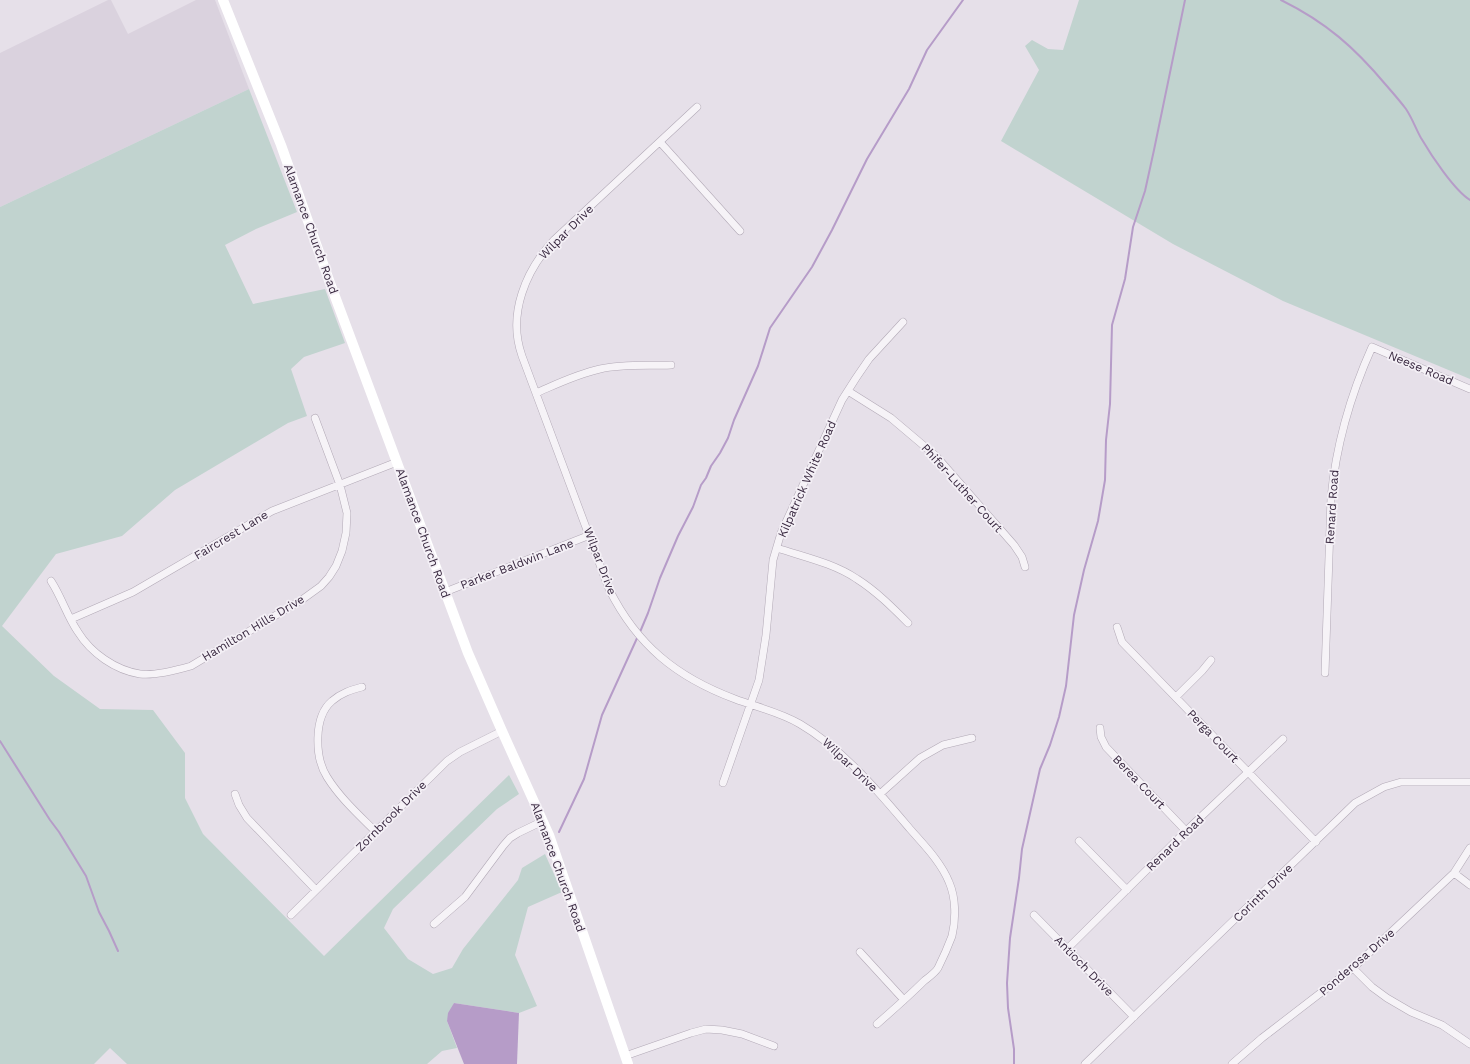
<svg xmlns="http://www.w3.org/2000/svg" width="1470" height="1064" viewBox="0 0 1470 1064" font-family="'Work Sans',sans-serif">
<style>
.built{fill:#dad2de}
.green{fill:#c1d3cf}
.water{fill:#b69cc8}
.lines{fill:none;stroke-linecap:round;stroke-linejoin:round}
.stream{stroke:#b69cc8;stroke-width:2}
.street-casing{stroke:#b2a9b6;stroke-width:8}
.street{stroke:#f6f3f7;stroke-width:7}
.secondary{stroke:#fff;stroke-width:10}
.labels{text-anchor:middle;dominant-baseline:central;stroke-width:3.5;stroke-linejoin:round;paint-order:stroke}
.street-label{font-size:12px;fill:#392940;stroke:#f4f0f6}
</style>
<rect width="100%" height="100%" fill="#e6e0e9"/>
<path class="built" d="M108 0H111L128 34 196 0H215L249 89 0 207V53Z"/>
<path class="green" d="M1079 0H1470V379L1283 301 1173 244 1001 141 1039 70 1025 46 1032 40 1048 49 1063 50Z
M249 89 297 212 256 229 225 245 253 304 325 289 345 343 304 357 291 369 307 416 288 423 175 490 122 536 56 554 2 626 54 676 100 709 153 710 185 753V798L203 834 324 956 509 775 519 794 497 809 393 909 384 928 408 959 433 974 452 968 463 949 518 880 522 868 545 854 562 892 528 907 515 955 537 1006 519 1013 454 1003 447 1021 457 1048 442 1051 427 1064H127L110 1048 94 1064H0V207Z"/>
<path class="water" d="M454 1003 519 1013 517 1064H464L447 1021 448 1013Z"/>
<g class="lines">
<path class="stream" d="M1281 0C1326 22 1355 48 1386 85 1393 93 1400 101 1406 109 1412 118 1416 129 1421 138 1431 155 1454 190 1470 200
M640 632 648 613 660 578 678 536 693 507 701 485 706 478 711 466 720 453 728 438 734 420 758 366 770 328 812 267 832 230 867 159 909 89 927 50 963 0
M0 741 50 820 59 832 86 876 99 912 109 931 118 951
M559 832 584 779 602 715 638 636
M1014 1064V1049L1008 1008 1007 983 1010 938 1019 878 1022 849 1040 769 1050 745 1059 717 1066 686 1074 615 1084 570 1098 521 1105 480 1106 440 1110 404 1112 325 1125 279 1133 227 1145 191 1154 150 1185 0"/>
<defs>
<path id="street" d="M697 107 554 240C526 270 507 314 522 356L609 589C637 645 676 677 735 699 756 707 780 712 800 724 844 750 877 790 910 829 924 845 941 862 949 882 956 898 956 919 952 936 949 944 942 960 938 968 935 973 929 977 924 981 909 996 893 1010 877 1024
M660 142 740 231
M848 391 891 418 936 456 1014 545 1022 557 1025 567
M536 393C557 384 577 374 600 369 622 364 648 366 671 365
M777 548C804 557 833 563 857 579 876 591 892 607 908 623
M51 581C62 598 67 616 78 632 91 653 115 670 140 674 154 676 177 670 191 666L303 599 321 586 329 577 336 566 342 551 346 533 347 513 340 485 315 418
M445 592 590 535
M71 619 133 592 272 511 397 462
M1117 627 1122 642 1316 842
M1325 673 1331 498C1336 445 1350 396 1372 347L1470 389
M362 687C351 690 341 693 332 701 313 717 315 758 327 777 340 798 359 815 376 832
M1176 697 1202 671 1211 660
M1100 728 1101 737 1106 747 1186 831
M723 783 759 680 766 635 773 560 781 533 842 400 856 378 869 359 903 322
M235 794 239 805 247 818 316 890
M880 794 920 758 943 745 972 738
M1079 841 1127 890
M1454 873 1470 885
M291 915 447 761 460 752 502 731
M1034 915 1134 1017
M434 924 465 897 503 846 510 838 518 833 543 821
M1067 949 1186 831 1283 739
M860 952 904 1000
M1353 968 1372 987 1387 998 1411 1012 1442 1025 1470 1044
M625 1056 691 1033 706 1029 722 1030 742 1034 774 1046
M1085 1064 1355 803 1384 787 1401 782H1470
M1232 1064 1262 1038 1353 968 1454 873 1470 848"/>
</defs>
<use href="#street" class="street-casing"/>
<use href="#street" class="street"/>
<path class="secondary" d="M223 0 281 145 330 283 468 653 502 731 549 835 628 1064"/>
</g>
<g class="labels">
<g class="street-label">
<text transform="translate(311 229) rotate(70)">Alamance Church Road</text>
<text transform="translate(566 232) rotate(-45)">Wilpar Drive</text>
<text transform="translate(1421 368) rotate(23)">Neese Road</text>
<text transform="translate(807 479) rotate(-66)">Kilpatrick White Road</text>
<text transform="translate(962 488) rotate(48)">Phifer-Luther Court</text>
<text transform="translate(1332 507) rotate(-86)">Renard Road</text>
<text transform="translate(423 533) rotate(70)">Alamance Church Road</text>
<text transform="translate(231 535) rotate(-31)">Faircrest Lane</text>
<text transform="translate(600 561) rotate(69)">Wilpar Drive</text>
<text transform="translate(517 564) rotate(-21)">Parker Baldwin Lane</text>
<text transform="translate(253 628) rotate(-31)">Hamilton Hills Drive</text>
<text transform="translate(1213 736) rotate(46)">Perga Court</text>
<text transform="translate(850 765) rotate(44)">Wilpar Drive</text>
<text transform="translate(1139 782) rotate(46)">Berea Court</text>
<text transform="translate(391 816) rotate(-45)">Zornbrook Drive</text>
<text transform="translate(1175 843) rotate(-44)">Renard Road</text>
<text transform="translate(558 867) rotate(70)">Alamance Church Road</text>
<text transform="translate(1263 893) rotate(-44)">Corinth Drive</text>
<text transform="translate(1357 962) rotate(-41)">Ponderosa Drive</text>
<text transform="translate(1084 966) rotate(46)">Antioch Drive</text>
</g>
</g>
</svg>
